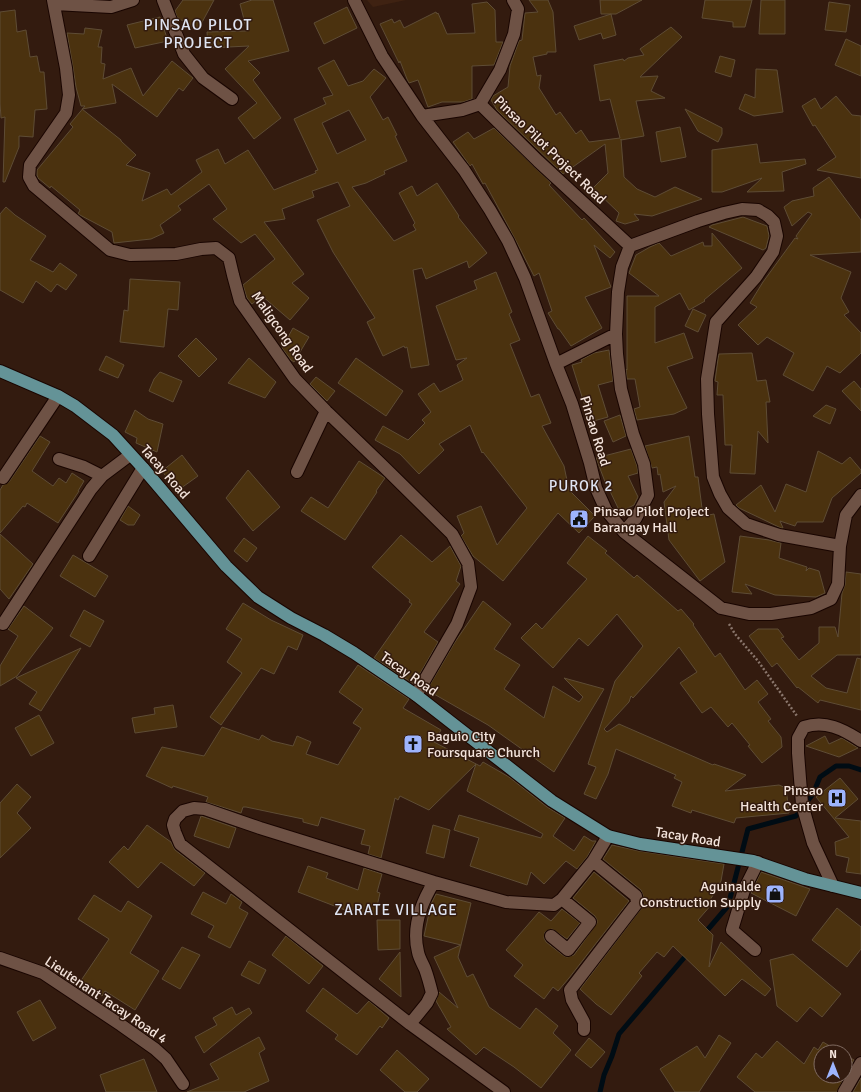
<svg xmlns="http://www.w3.org/2000/svg" width="861" height="1092" viewBox="0 0 861 1092" font-family="Signika,sans-serif">
<style>
.built{fill:#3f2212}
.lines{fill:none;stroke-linecap:round;stroke-linejoin:round}
.stream{stroke:#000c14;stroke-width:5}
.building{fill:#4b320f;stroke:#5e4c35;fill-rule:evenodd}
.minor-casing{stroke:#190500;stroke-width:14}
.major-casing{stroke:#190500;stroke-width:14}
.path{stroke:#8a766c;stroke-width:2.5;stroke-dasharray:2 2;stroke-linecap:butt}
.minor{stroke:#6e5245;stroke-width:12}
.major{stroke:#649397;stroke-width:12}
.labels{text-anchor:middle;dominant-baseline:central;stroke-width:3;stroke-linejoin:round;paint-order:stroke}
.street-label{font-size:14px;fill:#f4e4dc;stroke:#331b0f}
.poi-label{font-size:14px;fill:#f4e4dc;stroke:#331b0f;text-anchor:start}
.neighbourhood-label{font-size:15px;letter-spacing:1px;fill:#dfe4f2;stroke:#331b0f}
.quarter-label{font-size:16px;letter-spacing:1px;fill:#dfe4f2;stroke:#331b0f}
</style>
<rect width="100%" height="100%" fill="#331b0f"/>
<path class="built" d="M367 0H406L373 7Z"/>
<g class="lines">
<path class="stream" d="M704 934 728 906 748 829 796 816 813 794 820 777 836 766H849L861 770
M600 1092 604 1075 612 1056 619 1034 689 952"/>
</g>
<path class="building" d="M183 0H214L199 28H193L177 17 175 11Z
M252 0H273L289 51 248 61 260 73 253 80 281 118 254 139 238 118 257 103 225 69 249 46 208 48 207 32 247 31 240 4Z
M529 0H548L553 12 556 52H547V54L533 57 537 76 541 75 539 88 556 115 560 112 576 134 581 130 589 142 620 138 610 99 600 101 594 65 623 59 624 61 628 58 644 55 640 49 671 27 682 37 640 77 658 76 651 91 665 98 636 101 644 136 621 140V139L624 177 637 189 655 197 675 187 702 199 652 216 634 214 639 220 625 224 616 221 619 213 593 188 608 173 605 144 563 174 497 110 491 100 493 96 508 87 510 66 519 41 522 40 525 13 538 12Z
M600 0H642L616 14H601Z
M705 0H752L745 27H733V22L702 18Z
M761 0H785V34H759Z
M487 2 495 10 496 42H503L494 65 472 66V99L463 102H442L428 107 418 80 409 83 407 79 400 61 399 63 380 24 392 19 394 23 400 20 404 28 436 12 437 14 438 13 447 34 475 33 472 4Z
M829 2 850 5 846 32 825 30Z
M347 7 357 28 324 44 314 23Z
M15 10 17 32 26 30 30 57 37 56 40 72H44L47 109 35 110 33 137 19 136V147L5 182H3L5 117 1 118 0 103V12Z
M611 14 616 35 603 39 601 33 579 40 574 26Z
M160 17 168 41 135 48 127 25Z
M85 28 102 30 98 47H102L101 63 105 64 103 79 131 68 143 96 172 61 193 78 183 91 179 88 157 117 112 84 116 103 82 109 121 140V141L136 155 126 165 150 173 142 201 167 189 171 195 202 172 196 160 218 149 225 164 248 150 274 190 316 173 315 171 318 170 294 119 326 104 323 98 333 95 318 68 334 60 348 86 363 81 374 69 386 78 370 97 383 120 388 117 397 135 395 136 407 161 384 171 385 174 366 183 352 187 394 241 416 230 413 225 415 223 399 193 412 186 417 196 437 183 459 216 458 217 487 253 469 268 467 261 426 279 422 268 413 270 429 365 411 368 407 347 405 348 404 346 383 356 367 322 375 318 333 252 317 220 350 206 338 182 312 191 314 197 282 209 285 219 264 222 304 274 292 283 309 298 290 320 262 296 252 304 247 298 243 285 275 259 255 234 241 243 213 219 227 209 209 184 178 206 181 210 160 225 164 233 151 239 114 243 112 232 78 214 80 210 51 186 50 188 38 178 37 175V170L73 127 70 124 85 106H81L76 87 73 67 67 33 84 34ZM349 110 366 140 337 154 322 123Z
M846 39 861 46V76L835 65Z
M720 56 735 60 731 77 715 72Z
M756 69 777 70 783 112 754 116 739 109 745 94 755 98Z
M836 96 852 115 861 116V178L817 170 836 157 815 125 813 126 802 106 815 98 821 109Z
M685 109 722 128V134L718 142 698 131Z
M680 127 686 157 661 162 656 132Z
M494 128 551 183 549 185 582 220 584 218 615 252 610 258 594 245 611 287 585 297 602 328 571 346 559 329H558L548 313 552 311 539 273 534 276 514 237 485 183 483 184 472 164 470 166 453 142 468 132 474 139Z
M757 144 760 163 805 159 806 164 782 172 784 191 747 192 762 178 722 192H712V150Z
M829 177 861 220V252L810 255 851 272 841 298 849 312 844 315 861 333V353L840 373 827 366 813 391 783 375 794 353 767 337 758 345 738 325 757 307 750 303 763 282 795 238 798 239 796 236 812 214 808 212 792 226 784 207 792 201 814 196 813 188Z
M6 207 15 215 46 236 30 260 53 272 60 263 77 275 66 290 57 284 51 292 36 281 23 303 0 290V214Z
M743 217 767 226 769 236 766 248 763 250 709 227 712 225Z
M712 233 742 268 704 300 705 301 689 310 680 293 655 307V343L684 333 693 358 667 367 687 408 674 414 637 420 634 409 640 407 635 379H627L626 369 627 370V296H659L629 273 636 255 650 247 659 243 671 256 703 242 704 246H712Z
M496 272 512 312 509 314 520 340 510 344 531 397 539 394 551 423 542 426 564 466 569 490 595 516 579 533 558 513 503 581 473 556 461 536 464 533 457 516 481 506 497 545 527 508 483 452 482 453 470 425 439 444 444 450 419 474 400 454 375 440 383 426 408 440 425 423 422 420 431 412 418 394 434 383 440 392 463 380 457 365 467 358 456 360 436 306 477 289 474 281Z
M130 279 180 282 178 310 168 309 164 347 120 342 124 310 128 311Z
M693 309 706 315 698 332 685 326Z
M293 328 309 337 294 362 291 360 282 348Z
M196 338 217 359 199 377 178 356Z
M609 350 613 381 598 385 608 417 590 422 572 365 582 362 581 360 594 353Z
M752 353 757 381 766 380 770 402H766L768 443 758 431 755 474 730 473 732 445H725L723 395H717L718 382 715 381 718 359 719 354Z
M106 356 124 365 118 378 99 370Z
M249 358 276 382 265 398 228 383Z
M356 358 403 391 386 416 338 383Z
M160 372 182 381 173 402 149 391 154 379Z
M316 377 335 391 327 401 310 384Z
M854 381 861 389V411L842 391Z
M826 405 836 409 830 424 813 416Z
M135 410 148 419 163 424 157 452 136 443 137 438 125 432Z
M620 415 626 436 613 442 604 421Z
M40 436 50 442 32 471 53 486 59 478 66 483 72 473 84 481 78 491H79L58 523 27 503 25 507 23 506 0 533V490L3 485 9 482Z
M689 436 695 477H698L703 516 714 514 725 562 700 581 669 540 664 502 676 486 663 492 660 474 658 475 657 467 652 468 645 446Z
M631 449 637 466 638 473 628 476 638 497 634 505 620 512 608 487H607L596 458Z
M818 451 842 464 850 457 861 470V473L832 498 823 522H797L795 526 780 521 783 528H781L739 508 736 505 761 485 775 512 786 484 806 492Z
M182 455 198 476 177 491 162 471Z
M359 461 385 478 376 491 377 492 345 540 301 511 311 497 328 508Z
M248 470 280 507 253 531 226 498Z
M128 506 140 515 134 525H128L120 520Z
M0 534 33 564 9 599 0 589Z
M401 535 432 562 450 546 461 566 456 581 460 584 424 632 438 642 414 684 374 658 412 604 409 602 410 600 372 567Z
M588 536 607 551 605 553 634 578 637 575 678 611 681 609 694 624 693 625 715 657 720 653 745 690 757 680 768 694 758 702 771 719 768 721 781 737 782 747 762 763 748 746 750 745 732 723 728 727 711 707 702 713 680 683 697 672 679 647 633 698 631 696 629 702 604 729 607 732 619 724 713 765 714 764 746 775 725 791 779 785 786 788 789 813 736 818 734 823 692 810 691 813 672 806 682 782 674 778 676 775 616 749 608 774 596 799 584 794 596 767 588 764 615 681 643 646 617 614 588 646 579 638 553 668 521 638 536 623 542 629 587 579 567 563Z
M740 536 769 540 781 543 779 558 807 567 806 571 809 568 819 571 825 593 816 597 775 595 745 584 752 594 732 592Z
M244 538 257 548 247 562 234 551Z
M73 555 108 576 95 597 60 576Z
M846 572 861 574V655H837L811 676 826 688 847 693 857 658 861 659V710L820 700 818 703 798 687 797 688 777 663 772 667 749 636 758 629H778L784 637 781 638 799 660 819 643V627H835L838 637 842 593 845 585Z
M483 601 511 624 494 649 520 665 504 689 544 718 553 686 579 702 583 697 564 678 604 689 554 772 488 725 427 690 455 642Z
M243 603 271 620 303 635 297 650 288 646 274 674 261 668 221 725 210 717 242 673 227 662 242 639 226 629Z
M24 606 53 628 17 676 0 686V666L18 636 8 629Z
M84 610 104 621 90 647 70 636Z
M81 648 41 711 29 704 37 692 16 678Z
M358 665 409 699 403 708 441 730 434 742 480 766 483 762 509 777 547 807 565 818 553 836 574 851 584 836 592 841H596L587 857 577 869 566 861 544 884 531 872 527 885 470 866 479 838 454 830 459 815 541 838 543 834 467 791 476 764 429 810 400 796 398 800 395 798 381 858 368 854 370 846 361 844 365 830 321 817 318 826 303 822V819L246 807H243L241 813 206 802 208 797 173 786 172 788 146 776 162 747 204 756 222 727 259 740 262 735 272 741 293 746 297 736 311 742 306 754 338 765 361 728 353 723 363 709 339 692Z
M173 705 177 727 135 733 132 718 155 714 154 708Z
M39 715 54 743 31 756 15 728Z
M825 736 829 744 842 738 858 748 839 757 806 746Z
M840 778 858 799 835 818 861 821V874L846 872 849 858 836 855 835 842 849 837 816 797Z
M17 784 31 797 17 813 31 828 0 858V803Z
M201 816 236 828 229 848 194 836Z
M147 825 171 842 175 850 205 873 194 886 161 862 138 888 109 862 124 846 128 850Z
M433 825 450 830 444 858 426 853Z
M612 845 639 851 724 864 721 881 709 902 712 904 698 920 713 935 709 967 721 942 771 989 765 996 742 979 725 996 673 946 664 957 657 952 639 973 642 976 611 1015 596 1004 580 989 644 905 643 895 641 890 603 859Z
M308 866 328 873 326 878 358 890 364 868 382 874 377 892 380 893 375 915 346 908 345 910 298 892Z
M594 872 629 901 569 978 558 991 553 987 544 999 514 976 523 965 506 950 539 912 551 921 562 909 580 923 567 939 552 929 545 932 544 938 546 942 564 956 567 957 574 955 597 923V920L595 916 573 898Z
M761 872 810 889 796 916 751 893Z
M203 892 226 904 231 894 242 902 239 908 248 913 230 948 208 937 214 926 191 914Z
M436 894 471 903 461 945 424 936 431 904Z
M94 895 121 912 128 901 152 916 130 953 159 971 135 1010 105 991 102 996 80 982 109 939 78 919Z
M837 908 861 927V949L847 967 812 940Z
M377 920H400V949L378 950Z
M286 936 323 966 309 984 272 955Z
M461 945 458 957 467 977 473 974 489 1007 520 1029 536 1008 558 1026 553 1033 571 1050 541 1088 514 1067 484 1047 476 1055 447 1029 451 1027 436 1001 439 992 458 1008 434 957Z
M182 947 200 955 180 989 162 979Z
M400 952 401 997 379 979Z
M793 954 841 994 822 1017 810 1007 797 1022 777 1006 770 960Z
M249 961 266 970 259 984 241 975Z
M323 988 357 1014 369 1001 389 1018 382 1028 380 1026 357 1055 335 1039 338 1035 306 1011Z
M40 1000 56 1028 33 1041 17 1012Z
M232 1007 236 1015 249 1008 252 1013 204 1053 195 1037 217 1025 213 1018Z
M719 1035 731 1043 699 1092H675L660 1069 697 1046 705 1058Z
M259 1037 265 1049 259 1053 269 1081 244 1092H187L219 1079 210 1064Z
M589 1038 605 1052 591 1068 575 1055Z
M777 1041 804 1064 814 1047 818 1050 823 1042 840 1052H821V1076H845L837 1092H755L737 1077 756 1053 762 1058Z
M397 1050 429 1079 417 1092H405L380 1070Z
M845 1055 854 1060 845 1075Z
M144 1059 157 1092H106L100 1075Z
M861 1078V1092H853Z"/>
<g class="lines">
<defs>
<path id="minor" d="M53 0 66 68 69 95 66 113 30 165 29 177 34 186 110 250 130 255 176 254 201 249 216 248 229 258 233 275 240 301 295 379 326 411 381 464 452 534 468 563 471 587 457 624 416 695
M163 0 184 54 203 78 232 99
M354 0 382 56 422 116 464 170 490 210 508 241 525 278 556 364 572 404 590 463 596 488 606 510 624 532 721 608 749 614H771L811 608 831 599 838 584 840 546 846 515 861 495
M54 4 111 7 133 0
M480 104 538 161 630 246
M480 104 500 70 514 34 518 9 513 0
M422 116 462 110 480 104
M556 364 616 334
M59 459 84 467 102 476
M297 472 326 411
M3 478 58 396
M624 532 636 518 648 495 644 464 633 434 621 389 617 354 616 334 618 292 622 267 630 246 698 221 724 213 742 209 758 210 768 216 774 222 777 236 773 252 756 277 716 322 707 379 708 414 713 477 720 494 728 508 746 524 779 535 840 546
M89 556 143 468
M3 624 91 489 102 476 130 455
M833 886 813 843 802 804 798 753V738L804 727C825 720 843 729 861 741
M551 936 568 950 590 922 562 899
M755 950 732 930 744 890 758 862
M0 958 43 973 121 1025 155 1049 166 1059 183 1084
M410 1024 427 1003 432 993C430 985 428 977 425 969 423 964 419 958 418 952 412 928 421 903 434 882
M584 1030V1022L572 1000 570 990 637 903 636 896 593 861
M504 1092 410 1024 180 844 175 832 173 825 175 819 183 811 194 808 205 809 260 828 434 882 506 902 554 905 562 899 593 861 608 836
M844 1092 861 1063"/>
<path id="major" d="M0 371 58 396 75 406 113 435 143 468 226 566 258 597 291 618 324 635 354 653 416 695 552 801 608 836 640 844 753 861 805 879 861 893"/>
</defs>
<use href="#minor" class="minor-casing"/>
<use href="#major" class="major-casing"/>
<path class="path" d="M729 624 735 634 758 661 797 716"/>
<use href="#minor" class="minor"/>
<use href="#major" class="major"/>
</g>
<defs>
<symbol id="civic-square" viewBox="-11 -11 22 22"><rect x="-9" y="-9" width="18" height="18" rx="4" fill="#9db4fd" stroke="#331b0f"/><path d="M-.6-6.5H3V-4.5H.6V-3L4-1V1h2V6H-6V1h2V-1L-.6-3ZM-1.2 2.5V6h2.4V2.5Z" fill="#111"/></symbol>
<symbol id="church-square" viewBox="-11 -11 22 22"><rect x="-9" y="-9" width="18" height="18" rx="4" fill="#9db4fd" stroke="#331b0f"/><path d="M-1.2-6h2.4v3.5h3.3v2.4h-3.3V6h-2.4V-.1h-3.3v-2.4h3.3Z" fill="#111"/></symbol>
<symbol id="hospital-square" viewBox="-11 -11 22 22"><rect x="-9" y="-9" width="18" height="18" rx="4" fill="#9db4fd" stroke="#331b0f"/><path d="M-5-5h3v3.5h4V-5h3V5h-3V1.5h-4V5h-3Z" fill="#111"/></symbol>
<symbol id="shop-square" viewBox="-11 -11 22 22"><rect x="-9" y="-9" width="18" height="18" rx="4" fill="#9db4fd" stroke="#331b0f"/><path d="M-5-2.5h2.3a2.7 3.5 0 0 1 5.4 0H5L5.5 6h-11ZM-1.5-2.5h3a1.5 2.3 0 0 0-3 0Z" fill="#111"/></symbol>
</defs>
<g fill-rule="evenodd">
<use href="#civic-square" x="568" y="508" width="22" height="22"/>
<use href="#church-square" x="402" y="733" width="22" height="22"/>
<use href="#hospital-square" x="826" y="787" width="22" height="22"/>
<use href="#shop-square" x="764" y="883" width="22" height="22"/>
</g>
<g class="labels">
<g class="street-label">
<text transform="translate(550 150) rotate(44)">Pinsao Pilot Project Road</text>
<text transform="translate(282 332) rotate(55)">Maligcong Road</text>
<text transform="translate(595 431) rotate(73)">Pinsao Road</text>
<text transform="translate(165 472) rotate(49)">Tacay Road</text>
<text transform="translate(409 674) rotate(35)">Tacay Road</text>
<text transform="translate(688 837) rotate(9)">Tacay Road</text>
<text transform="translate(106 1000) rotate(34)">Lieutenant Tacay Road 4</text>
</g>
<g class="poi-label">
<text x="593" y="511">Pinsao Pilot Project<tspan x="593" dy="16">Barangay Hall</tspan></text>
<text x="427" y="736">Baguio City<tspan x="427" dy="16">Foursquare Church</tspan></text>
<text x="823" y="790" text-anchor="end">Pinsao<tspan x="823" dy="16">Health Center</tspan></text>
<text x="761" y="886" text-anchor="end">Aguinalde<tspan x="761" dy="16">Construction Supply</tspan></text>
</g>
<g class="neighbourhood-label">
<text x="581" y="486">PUROK 2</text>
<text x="396" y="910">ZARATE VILLAGE</text>
</g>
<g class="quarter-label">
<text x="198" y="25">PINSAO PILOT<tspan x="198" dy="18">PROJECT</tspan></text>
</g>
</g>
<g transform="translate(833 1064)"><circle r="19" fill="#331b0f" stroke="#806b61"/>
<path d="M0-3L7 15L0 10L-7 15Z" fill="#9db4fd"/>
<text y="-6" font-size="11" font-weight="bold" text-anchor="middle" fill="#f4e4dc">N</text>
</g>
</svg>
